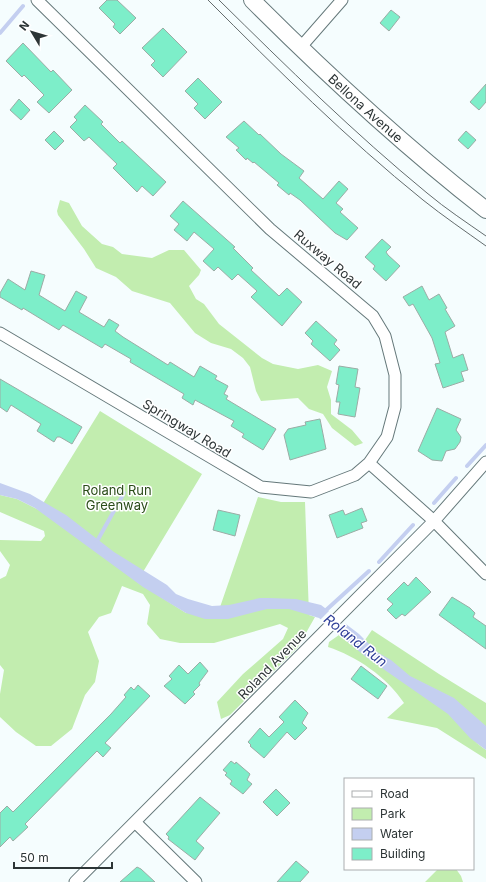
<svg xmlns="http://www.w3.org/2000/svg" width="486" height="882" viewBox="0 0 486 882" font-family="Inter,sans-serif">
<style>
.green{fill:#c2edaf}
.water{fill:#c4cff0}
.pier{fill:#f5fdfe}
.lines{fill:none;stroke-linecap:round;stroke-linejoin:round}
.stream{stroke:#c4cff0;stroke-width:4}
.building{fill:#7deec9;stroke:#9baca5}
.street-casing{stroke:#65787a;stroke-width:13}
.secondary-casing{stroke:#65787a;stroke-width:18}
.street{stroke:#fff;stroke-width:11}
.secondary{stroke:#fff;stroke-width:16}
.tram{stroke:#646c6d;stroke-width:1}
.labels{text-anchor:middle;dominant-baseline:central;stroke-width:3;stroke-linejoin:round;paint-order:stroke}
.street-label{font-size:13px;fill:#2d3536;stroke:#fff}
.park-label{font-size:13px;fill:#2a4c18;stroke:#fff}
.water-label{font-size:14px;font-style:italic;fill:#2e3e98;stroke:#fff}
</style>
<rect width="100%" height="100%" fill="#f5fdfe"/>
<path class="green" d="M60 200 69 203 82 226 102 244 113 247 122 254 152 258 169 250H184L201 270 199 275 189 286 196 299 204 304 219 324 262 358 273 364 298 369 318 365 332 371 327 387 331 400V414L352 430 363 443 355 446 332 428 323 414 309 409 298 398 261 401 256 391 250 367 243 358 231 349 211 343 195 333 170 303 132 291 116 277 96 268 84 249 58 215 57 211Z
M100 411 202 474 137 582 186 613 219 610 258 497 281 502H305L309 615 315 617 298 647 230 715 221 719 217 702 243 674 283 639 288 628 280 624 214 643H180L160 639 147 624 150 605 143 594 122 586 111 613 99 617 88 632 99 661 95 682 85 695 72 729 51 746H36L16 732 0 717V694L4 670 0 665V579L6 576 10 565 0 551V540L41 541 45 536 44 531 0 512V495L17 499 39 510Z
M372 630 439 674 486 703V749L475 742 486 750V759L437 728 387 718 404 703C387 677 356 656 328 647L329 642 339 635 358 650Z
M438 869H456L461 876 463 882H425Z"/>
<path class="water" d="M0 483 30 494 66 515 114 552 167 585 176 594 188 599 212 606 229 605 260 598H269L296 599 321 605 359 634 377 652 391 660 410 676 454 698 486 726V750L470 738 448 714 366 657 319 618 289 609H267L228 619H205L186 613 143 587 35 508 17 499 0 495Z"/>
<path class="pier" d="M330 610 346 623 335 634 320 620Z"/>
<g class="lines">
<path class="stream" d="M0 33 23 6
M467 466 486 445
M434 503 456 478
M96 543 124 493
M379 562 413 525
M324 612 369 571"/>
</g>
<path class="building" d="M107 0H117L136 18 120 34 113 27 115 24 99 8Z
M391 10 400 17 389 31 380 23Z
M163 28 187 52 163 77 151 65 155 61 142 48Z
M23 43 51 72 53 70 72 90 49 113 37 102 44 95 24 75 22 77 6 61Z
M198 78 222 102 205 119 194 108 198 104 185 91Z
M486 84V102L479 110 470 102Z
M19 99 30 110 21 120 10 110Z
M85 105 103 122 101 124 120 143 122 141 166 182 153 196 142 186 137 192 113 168 117 164 89 137 84 141 70 127 77 120 74 117Z
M244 121 259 135 260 134 281 154 304 171 299 178 323 199 339 181 348 189 336 203 343 209 340 212 358 228 347 240 335 233 300 200 290 193 289 195 277 185 279 183 254 162 253 163 247 158 246 160 236 150 239 148 226 137Z
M54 131 64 141 55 150 45 140Z
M466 131 476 140 468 149 458 140Z
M183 201 235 247 233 248 253 268 251 270 279 296 287 288 302 302 282 326 251 297 257 291 238 274 232 280 218 267 214 271 203 261 214 249 194 232 187 241 174 230 179 224 170 216Z
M382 239 391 247 386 252 388 255 400 266 386 281 373 269 375 266 365 257Z
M31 271 45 275 39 295 65 311 76 291 87 297 79 312 104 327 109 319 119 325 115 331 123 337 168 365 170 362 194 377 200 366 217 376 215 379 228 386 224 394 228 396 226 399 276 429 263 450 242 437 244 434 231 426 234 421 195 400 193 405 182 398 184 394 130 362 131 359 105 344 102 348 63 325 59 330 23 308 22 310 0 297V293L8 279 25 290Z
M422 286 429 300 439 294 447 308 445 309 455 326 445 332 453 358 463 354 468 370 461 372 464 381 443 388 435 364 440 363 432 338 413 304 409 306 403 297Z
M316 321 337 340 334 344 340 350 330 361 311 344 313 341 305 333Z
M339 366 358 369 355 387 360 388 355 417 338 414 340 402H336L339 385 336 384Z
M0 379 82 427 72 444 60 437H57L54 442 37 431 41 424 11 405 7 412 0 407Z
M437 408 461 419 456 430 461 437 460 442 455 449 446 451 442 461 432 460 418 451Z
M320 419 326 449 290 460 284 435 288 429 306 425 305 422Z
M362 508 367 521 361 523 363 528 337 538 329 515 343 510 345 515Z
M218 510 240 515 235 536 213 530Z
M416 577 431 592 405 616 402 614 396 619 387 610 393 604 387 599 404 582 408 586Z
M452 597 470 608 475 613 473 617 486 626V649L439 615Z
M200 662 208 671 199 683 200 685 193 692 195 694 185 704 164 686 172 679 169 676 179 665 188 674Z
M361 666 387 686 378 699 351 679Z
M138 685 150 696 105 743 111 748 103 757 97 751 25 824 28 827 13 841 10 837 0 847V813L7 806 13 812 111 714 126 697 124 695 131 687 134 690Z
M295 700 308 713 302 723 307 728 295 740 287 732 264 758 250 746 251 745 248 742 260 728 269 737 284 722 279 717Z
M231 761 235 764 236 762 250 774 247 780 252 784 243 794 230 784 232 781 225 775 227 773 223 770Z
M276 789 290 803 277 816 263 802Z
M200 797 220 813 196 841 204 848 195 860 168 839 169 837 166 834Z
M296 861 309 872 300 882H277Z
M137 867 141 869 155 882H120Z"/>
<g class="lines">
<defs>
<path id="street" d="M300 48 342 0
M0 333 261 487 311 492 355 475 369 463 387 437 395 407V375L385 336 373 316 270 229 37 0
M369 463 434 521 486 574
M135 822 196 882
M75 882 434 521 486 462"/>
<g id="secondary">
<path id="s1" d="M252 0C326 74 404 146 486 210"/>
</g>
</defs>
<use href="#street" class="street-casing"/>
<use href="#secondary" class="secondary-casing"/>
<use href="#street" class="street"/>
<use href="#secondary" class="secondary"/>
<path class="tram" d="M208 0C277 69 346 138 423 200 443 216 465 231 486 246
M219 0C287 67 354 133 427 193 446 209 466 222 486 236"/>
</g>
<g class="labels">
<g class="street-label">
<text stroke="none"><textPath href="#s1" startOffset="157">Bellona Avenue</textPath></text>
<text transform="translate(328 259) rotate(40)">Ruxway Road</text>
<text transform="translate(187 428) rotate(31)">Springway Road</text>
<text transform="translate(272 664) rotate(-46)">Roland Avenue</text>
</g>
<g class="park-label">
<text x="117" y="490">Roland Run<tspan x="117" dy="15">Greenway</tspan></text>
</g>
<g class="water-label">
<text transform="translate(356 640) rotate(38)">Roland Run</text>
</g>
</g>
<rect x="344" y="778" width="130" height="92" fill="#ffffff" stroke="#abaeaf"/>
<rect x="352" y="791" width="20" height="6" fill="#ffffff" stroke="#abaeaf"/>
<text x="380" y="798" font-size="12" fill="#2d3536">Road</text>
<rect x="352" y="808" width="20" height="12" fill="#c2edaf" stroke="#abaeaf"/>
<text x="380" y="818" font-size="12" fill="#2d3536">Park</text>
<rect x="352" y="828" width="20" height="12" fill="#c4cff0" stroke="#abaeaf"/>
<text x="380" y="838" font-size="12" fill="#2d3536">Water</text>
<rect x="352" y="848" width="20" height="12" fill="#7deec9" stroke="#abaeaf"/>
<text x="380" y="858" font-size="12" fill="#2d3536">Building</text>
<g transform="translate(32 32) rotate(308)" stroke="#ffffff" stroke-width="3" paint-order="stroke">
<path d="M0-3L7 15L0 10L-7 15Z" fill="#2d3536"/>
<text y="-6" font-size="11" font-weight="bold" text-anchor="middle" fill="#2d3536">N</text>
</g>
<path d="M14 862v6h98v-6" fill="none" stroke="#2d3536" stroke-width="2"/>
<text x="20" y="862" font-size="12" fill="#2d3536" stroke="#ffffff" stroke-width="3" paint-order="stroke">50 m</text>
</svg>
